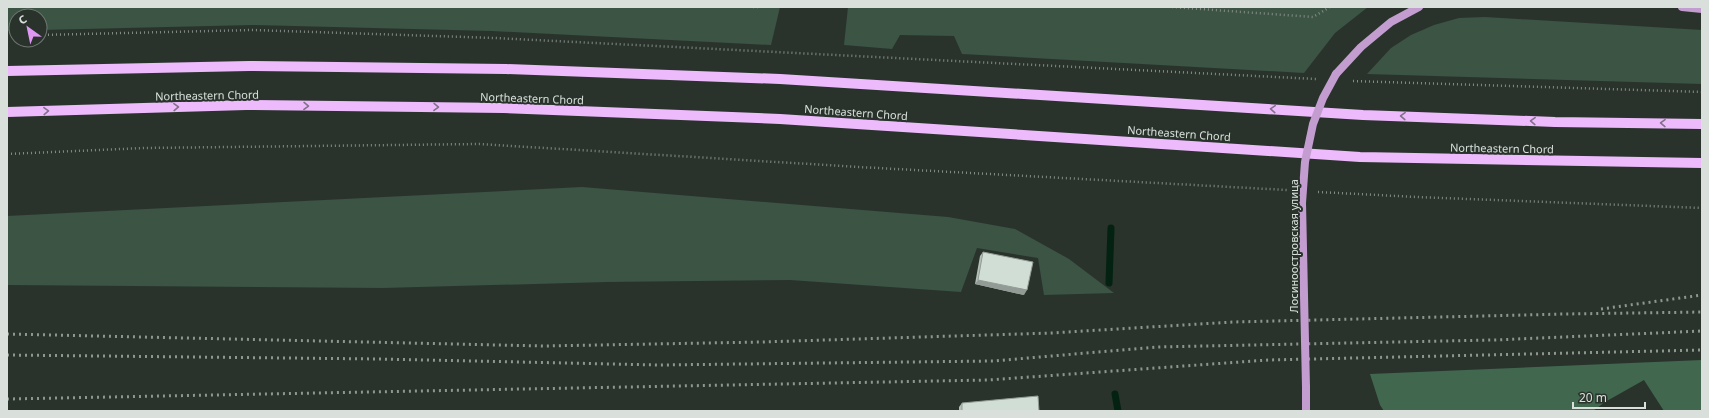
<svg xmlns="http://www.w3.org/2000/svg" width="1709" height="418" viewBox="0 0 1709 418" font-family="'Noto Sans',sans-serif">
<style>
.green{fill:#3c5444}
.forest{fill:#41684f}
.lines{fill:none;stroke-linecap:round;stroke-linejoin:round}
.stream{stroke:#042211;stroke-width:7}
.path{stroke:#848c86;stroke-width:2.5;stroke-dasharray:1 3;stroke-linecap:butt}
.secondary{stroke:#c49dd0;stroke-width:8}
.primary{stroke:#edbbfc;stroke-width:10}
.rail{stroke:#8e9690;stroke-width:3;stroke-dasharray:2 4;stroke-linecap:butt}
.secondary-bridge{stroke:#c49dd0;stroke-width:8}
.wall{fill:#b4bfb7}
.shaded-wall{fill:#929b95}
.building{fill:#d1ded5;stroke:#929b95}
.oneway{stroke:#81708a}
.labels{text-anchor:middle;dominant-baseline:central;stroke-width:4;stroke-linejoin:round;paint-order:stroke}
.street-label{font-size:11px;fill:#d9e0db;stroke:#29332c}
</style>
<rect width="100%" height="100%" fill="#29332c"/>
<path class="green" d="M7 7H780L771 45 492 31 253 25 40 30V16H16V31H7Z
M848 7H1368L1335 33 1304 73 962 54 954 36 900 35 892 49 844 45Z
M1485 17 1702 30V84L1367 74 1391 48 1411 35 1434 25 1459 18Z
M582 187 948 217 1015 229 1069 259 1114 293 1044 295 1038 258 977 248 961 292 790 280 607 282 383 288 7 285V216Z"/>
<path class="forest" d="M1702 360V411H1664L1644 380 1605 402 1593 411H1384L1380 405 1370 374Z"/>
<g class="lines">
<path class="stream" d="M1109 283 1111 228
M1115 394 1118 411"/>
<path class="path" d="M753 7H759
M1172 7 1313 17 1330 7
M40 35 253 30 495 38 1316 79
M7 36H16
M1353 81 1702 92
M7 154 144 148 479 144 859 167 1287 190
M1318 192 1417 197 1702 208"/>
<path class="secondary" d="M1682 7 1702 9
M1336 74 1361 47 1391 22 1419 7
M1306 387V411"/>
<path class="primary" d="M7 71 249 66 506 69 780 79 1363 115 1555 122 1702 124
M7 112 246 105 504 108 780 119 1360 157 1702 163"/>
<path class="rail" d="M1601 309 1702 295
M7 334 543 346 762 342 1051 333 1233 322 1565 314 1702 312
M7 355 379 359 659 365 993 361 1157 347 1494 340 1702 331
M7 399 988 380 1268 360 1702 350"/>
<path class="secondary-bridge" d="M1306 387 1302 203 1305 162 1313 124 1323 98 1336 74"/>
</g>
<path class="wall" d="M983 252 1024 295 975 284 980 256Z
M962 403 1039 411H959V407Z"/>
<path class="shaded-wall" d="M978 280 1027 290 1024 295 975 284Z"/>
<path class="building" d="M983 252 1033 262 1027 290 978 280Z
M1038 396 1039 411H962V403Z"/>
<defs><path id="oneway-chevron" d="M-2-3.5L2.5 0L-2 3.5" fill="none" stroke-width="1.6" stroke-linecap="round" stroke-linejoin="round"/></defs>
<g class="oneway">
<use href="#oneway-chevron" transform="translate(306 106) rotate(1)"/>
<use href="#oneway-chevron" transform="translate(176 107) rotate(-2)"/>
<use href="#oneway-chevron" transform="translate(436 107) rotate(1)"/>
<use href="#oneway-chevron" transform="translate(1273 109) rotate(-176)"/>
<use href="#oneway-chevron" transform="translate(46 111) rotate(-2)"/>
<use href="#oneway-chevron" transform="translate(1403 116) rotate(-178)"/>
<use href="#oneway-chevron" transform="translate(1533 121) rotate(-178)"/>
<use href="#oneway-chevron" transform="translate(1663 123) rotate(-179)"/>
</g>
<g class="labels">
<g class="street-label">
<text transform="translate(207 95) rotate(-1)">Northeastern Chord</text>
<text transform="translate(532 98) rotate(2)">Northeastern Chord</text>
<text transform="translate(856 112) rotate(4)">Northeastern Chord</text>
<text transform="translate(1179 133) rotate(4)">Northeastern Chord</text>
<text transform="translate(1502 148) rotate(1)">Northeastern Chord</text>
<text transform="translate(1293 246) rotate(-90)">Лосиноостровская улица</text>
</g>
</g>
<rect width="1709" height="418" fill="none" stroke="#d9e0db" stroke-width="16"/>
<g transform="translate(28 28) rotate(327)"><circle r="19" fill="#29332c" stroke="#6f7872"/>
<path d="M0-3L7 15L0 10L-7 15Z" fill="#de98f2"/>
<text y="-6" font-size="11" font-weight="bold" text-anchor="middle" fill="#d9e0db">С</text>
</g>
<path d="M1573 402v6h72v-6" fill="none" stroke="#d9e0db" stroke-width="2"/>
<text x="1579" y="402" font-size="12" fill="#d9e0db" stroke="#29332c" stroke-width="3" paint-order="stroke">20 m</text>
</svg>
